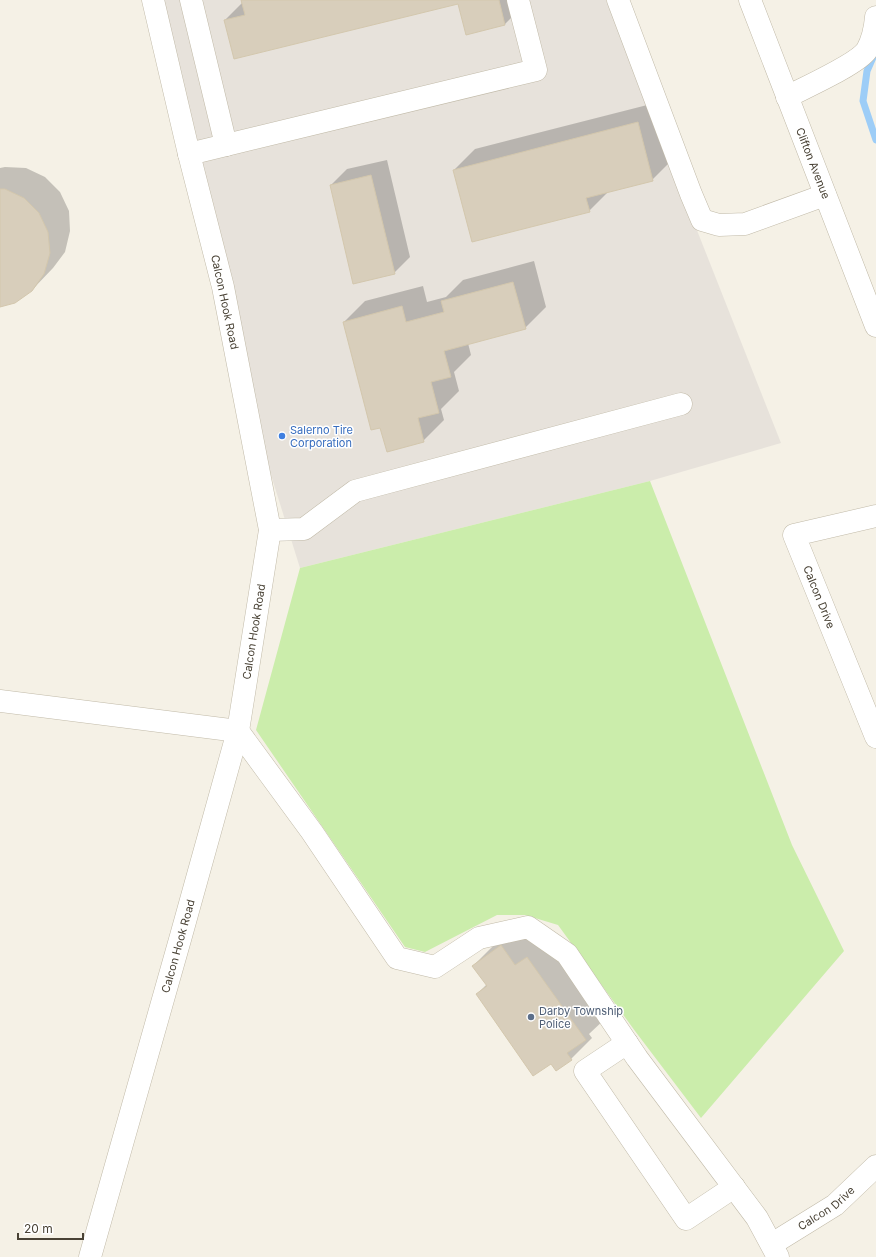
<svg xmlns="http://www.w3.org/2000/svg" width="876" height="1257" viewBox="0 0 876 1257" font-family="Inter,sans-serif">
<style>
.industrial{fill:#e7e2db}
.green{fill:#cbedab}
.shadow{fill:#0003}
.lines{fill:none;stroke-linecap:round;stroke-linejoin:round}
.stream{stroke:#9dcdf7;stroke-width:7}
.building{fill:#d8cebb;stroke:#d3c7ad}
.minor-casing{stroke:#c1baa8;stroke-width:23}
.minor{stroke:#fff;stroke-width:22}
.shop-dot{fill:#3f7fe0;stroke:#fff;stroke-width:1.5}
.service-dot{fill:#5c6f8a;stroke:#fff;stroke-width:1.5}
.labels{text-anchor:middle;dominant-baseline:central;stroke-width:3;stroke-linejoin:round;paint-order:stroke}
.street-label{font-size:11px;fill:#494235;stroke:#fff}
.shop-label{font-size:11px;fill:#366cbe;stroke:#fff;text-anchor:start}
.service-label{font-size:11px;fill:#4e5e75;stroke:#fff;text-anchor:start}
</style>
<rect width="100%" height="100%" fill="#f5f1e6"/>
<path class="industrial" d="M147 0H606L781 443 650 481 300 568 210 279Z"/>
<path class="green" d="M650 481 792 845 844 951 701 1118 635 1031 558 925 525 915H497L425 952 405 947 256 730 300 568Z"/>
<path class="shadow" d="M242 0H525L526 3 505 24 467 34 459 2 225 20 243 2Z
M659 102 673 159 652 180 609 191 589 211 454 170 475 149Z
M387 160 410 257 394 273 331 185 347 169Z
M5 167 26 168 45 177 60 192 69 211 70 231 65 252 53 268 32 290 0 306V168Z
M534 261 546 307 525 328 468 343 471 355 454 372 459 391 441 409 444 420 423 441 381 427 344 322 365 301 423 286 427 302 446 297 463 280Z
M522 925 548 937 606 1018 589 1034 592 1038 571 1059 551 1062 477 994 487 984 473 966 494 945Z"/>
<g class="lines">
<path class="stream" d="M875 53 867 71 863 101 876 140"/>
</g>
<path class="building" d="M241 0H499L505 25 466 35 458 4 234 59 224 20 245 15Z
M638 122 653 181 586 198 590 212 472 242 453 170Z
M371 175 395 274 353 284 330 185Z
M0 189H5L24 198 39 213 48 232 50 253 44 274 32 291 15 303 0 307Z
M513 282 526 329 444 351 451 377 431 382 439 413 418 418 424 442 387 452 380 428 371 430 343 322 402 306 406 322 444 312 441 301Z
M501 945 515 965 527 957 586 1040 567 1053 572 1060 556 1071 551 1064 533 1076 476 994 487 986 472 966Z"/>
<g class="lines">
<defs>
<g id="minor">
<path d="M191 0 226 145"/>
<path d="M618 0 691 194 702 220 719 225 745 224 825 195"/>
<path id="s1" d="M750 0 876 326"/>
<path d="M787 97C804 88 858 64 867 50 873 39 875 29 876 17"/>
<path d="M189 154 536 70 518 0"/>
<path id="s2" d="M876 516 794 535 876 737"/>
<path d="M270 530 304 529 355 491 681 404"/>
<path d="M0 701 238 731 312 832 397 958 435 967 479 938 528 927 567 954 637 1058 757 1218 778 1257"/>
<path d="M627 1043 585 1071 686 1219 734 1187"/>
<path id="s3" d="M772 1244 835 1205 876 1166"/>
<path id="s4" d="M90 1257 181 936 238 731 270 530 223 287 189 154 153 0"/>
</g>
</defs>
<use href="#minor" class="minor-casing"/>
<use href="#minor" class="minor"/>
</g>
<circle class="shop-dot" cx="282" cy="436" r="4"/>
<circle class="service-dot" cx="531" cy="1017" r="4"/>
<g class="labels">
<g class="street-label">
<text stroke="none"><textPath href="#s1" startOffset="175">Clifton Avenue</textPath></text>
<text transform="translate(225 302) rotate(78)">Calcon Hook Road</text>
<text stroke="none"><textPath href="#s2" startOffset="151">Calcon Drive</textPath></text>
<text stroke="none"><textPath href="#s4" startOffset="647">Calcon Hook Road</textPath></text>
<text stroke="none"><textPath href="#s4" startOffset="323">Calcon Hook Road</textPath></text>
<text stroke="none"><textPath href="#s3" startOffset="65">Calcon Drive</textPath></text>
</g>
<g class="shop-label">
<text x="290" y="430">Salerno Tire<tspan x="290" dy="13">Corporation</tspan></text>
</g>
<g class="service-label">
<text x="539" y="1011">Darby Township<tspan x="539" dy="13">Police</tspan></text>
</g>
</g>
<path d="M18 1233v6h65v-6" fill="none" stroke="#494235" stroke-width="2"/>
<text x="24" y="1233" font-size="12" fill="#494235" stroke="#ffffff" stroke-width="3" paint-order="stroke">20 m</text>
</svg>
